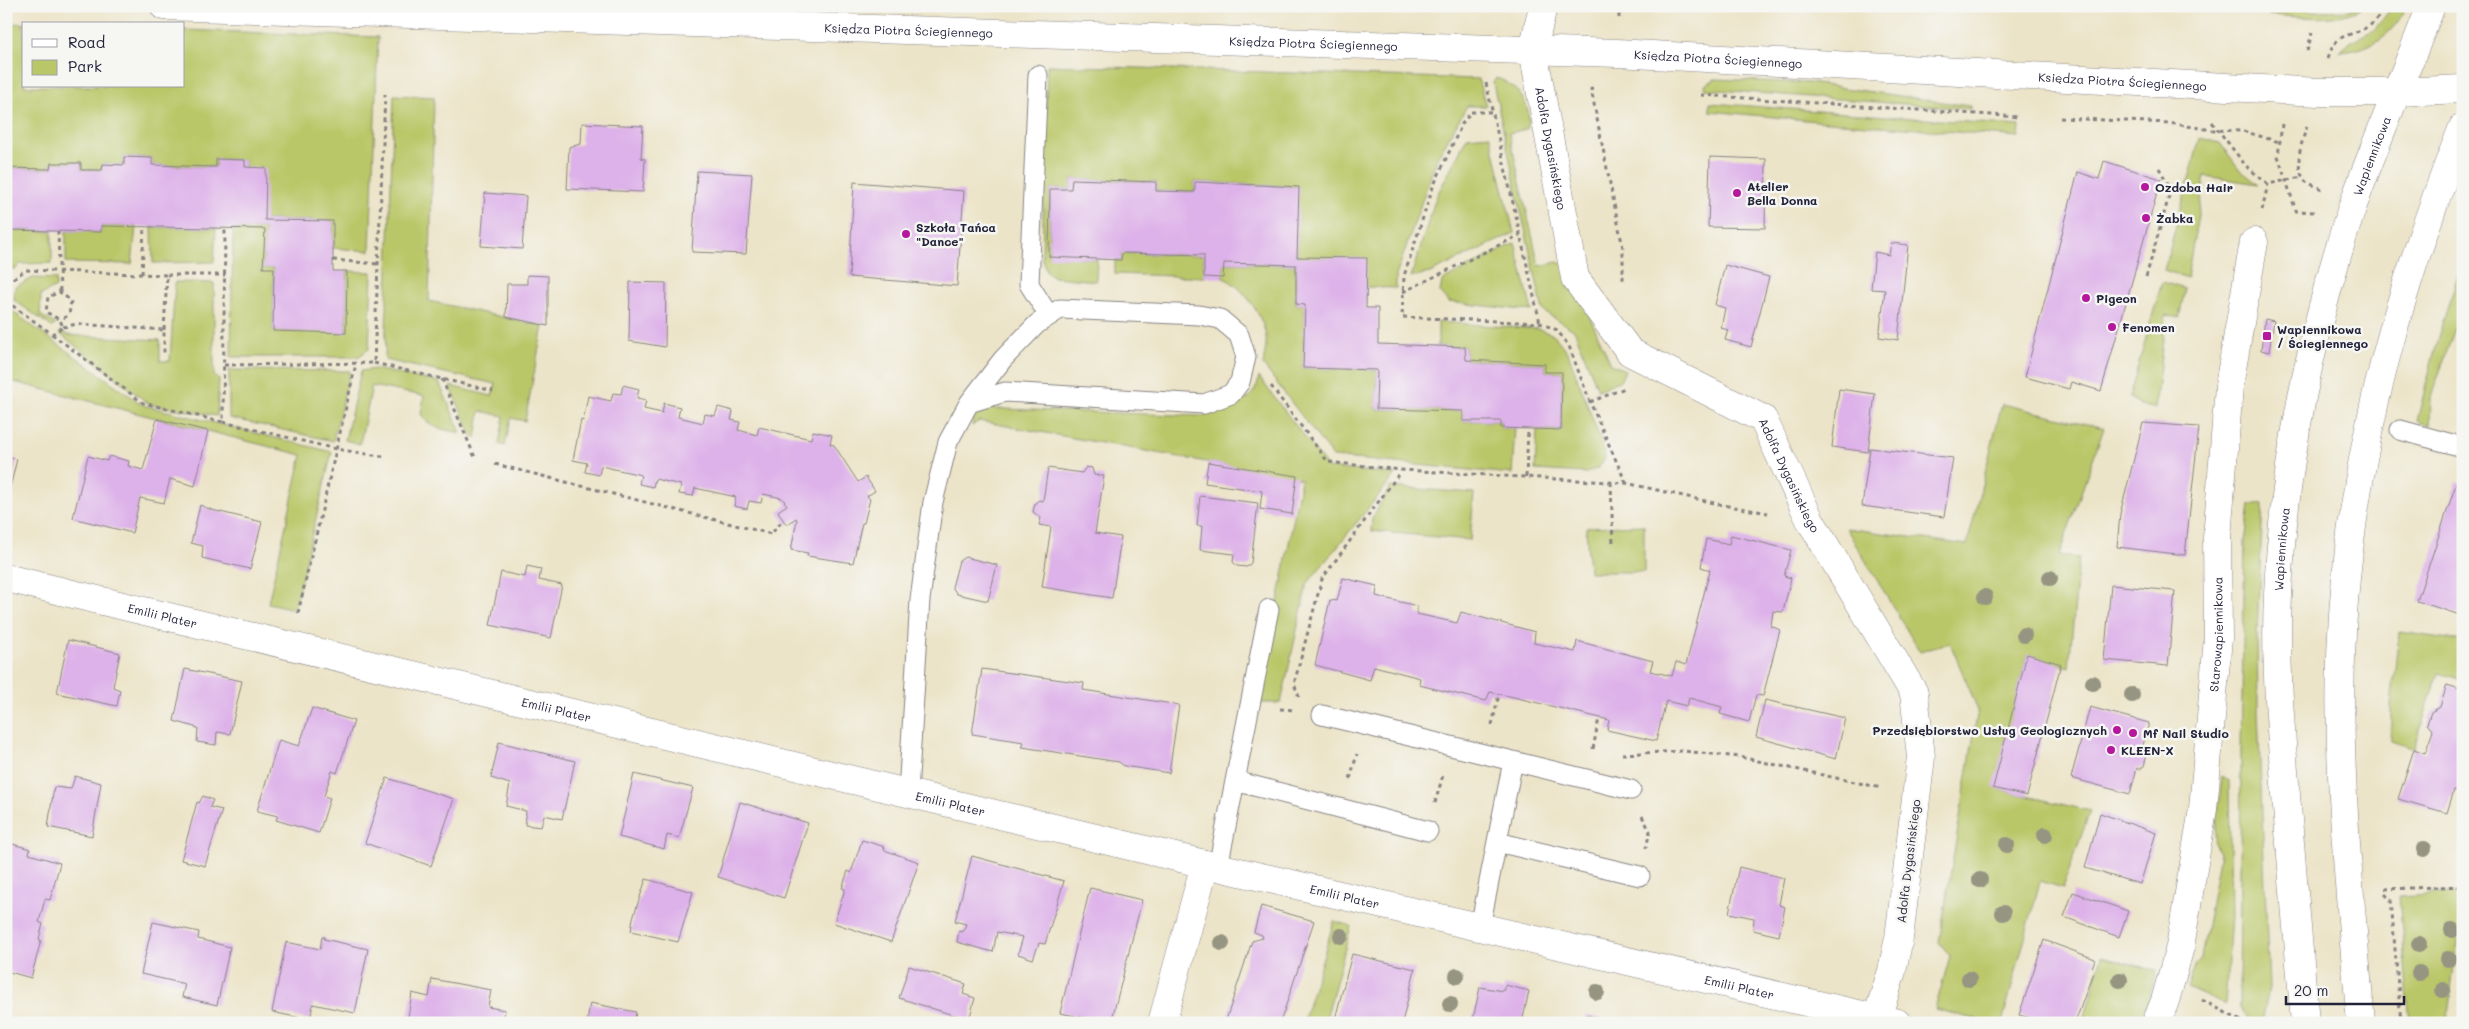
<svg xmlns="http://www.w3.org/2000/svg" width="2469" height="1029" viewBox="0 0 2469 1029" font-family="Mali,sans-serif">
<style>
.green{fill:#bac768;stroke:#6e7452}
.building{fill:#ddb1e9}
.lines{fill:none;stroke-linecap:round;stroke-linejoin:round}
.lane-casing{stroke:#878382;stroke-width:21}
.street-casing{stroke:#878382;stroke-width:29}
.secondary-casing{stroke:#878382;stroke-width:29}
.path{stroke:#878382;stroke-width:3;stroke-dasharray:4 4;stroke-linecap:butt}
.lane{stroke:#fff;stroke-width:19}
.street{stroke:#fff;stroke-width:28}
.secondary{stroke:#fff;stroke-width:28}
.tree{fill:#969582}
.poi-dot{fill:#b5179e;stroke:#f6f6f2;stroke-width:2}
.labels{text-anchor:middle;dominant-baseline:central;stroke-width:5;stroke-linejoin:round;paint-order:stroke}
.street-label{font-size:12px;fill:#22223b;stroke:#f6f6f2}
.poi-label{font-size:12px;font-weight:bold;fill:#22223b;stroke:#f6f6f2;text-anchor:start}
</style>
<rect width="100%" height="100%" fill="#f6f6f2"/>
<filter id="ink" filterUnits="userSpaceOnUse"><feTurbulence type="fractalNoise" baseFrequency=".02" numOctaves="2"/><feDisplacementMap in="SourceGraphic" scale="10" xChannelSelector="R" yChannelSelector="G"/><feConvolveMatrix kernelMatrix="1 2 1 2 8 2 1 2 1" color-interpolation-filters="sRGB"/></filter>
<filter id="wash" filterUnits="userSpaceOnUse"><feTurbulence type="fractalNoise" baseFrequency=".0096" numOctaves="4" result="noise"/><feDisplacementMap in="SourceGraphic" scale="20" xChannelSelector="R" yChannelSelector="G"/><feGaussianBlur stdDeviation="1.12" result="paint"/><feColorMatrix in="noise" values="0 0 0 0 0 0 0 0 0 0 0 0 0 0 0 0 0 1.4 0 .05"/><feComposite in="paint" operator="in"/></filter>
<g filter="url(#wash)">
<rect width="100%" height="100%" fill="#ece4c8"/>
<path class="green" d="M2273 6H2305L2312 11H2323L2349 10 2356 6H2362C2344 24 2293 16 2269 15V8Z
M2393 6H2406C2396 34 2368 51 2340 52L2349 42 2374 30Z
M6 23 31 24H24V86H184V30L378 37 370 251 333 248V221L265 220 245 167V160L216 159V167L152 165V158L124 157V165L103 164 102 170H81V163H51L50 169 6 168Z
M1047 65 1478 79 1486 106H1467L1437 158 1396 276V288L1366 287 1297 257 1298 187 1195 182V192L1156 191V182L1072 179 1071 189H1050L1049 256 1097 259 1096 281 1054 277 1047 273 1042 259Z
M1496 78C1516 83 1535 108 1527 129L1509 133 1539 266 1557 262 1566 265 1611 364 1625 370 1621 380 1598 390 1575 331 1543 311 1493 83Z
M1715 79 1809 83 1970 106V109L1705 89V85Z
M394 95 434 97 429 301 543 326 525 421 511 418 505 446 499 444 504 416 480 411 476 438 472 436 450 386 492 396 496 384 385 360Z
M1710 103 2020 126 2019 137 1816 121 1710 111Z
M1490 135 1514 233 1430 273 1411 277 1436 197 1467 137Z
M2200 138 2220 143 2240 170 2258 184 2205 176 2187 278 2164 270Z
M101 226H136L132 264 66 263V231L101 232Z
M152 227 216 228 214 262 153 263Z
M233 229H265L263 268H274L273 331 346 332 347 271 372 272 369 349 358 357H231Z
M6 230 52 231V263L20 264 16 269H6Z
M1515 243 1532 311 1448 302 1440 292 1442 281Z
M1122 253 1204 255V277L1115 274V260H1121Z
M2463 260V305L2431 397 2430 425 2417 421 2438 337Z
M1224 263 1296 265V304L1305 305 1303 368 1377 370 1376 409 1463 411V421H1501V428H1515L1512 474 1333 457 1263 365C1264 356 1267 346 1266 337 1263 316 1243 285 1223 278Z
M33 278 56 279V287L41 295 40 315 56 324 52 327 14 300 15 287Z
M175 282 214 283V376L219 379 217 416 149 404 59 333 63 332 67 335 160 340V361H170Z
M2162 282 2185 289 2179 318 2166 315 2155 408 2140 406 2129 397Z
M6 307 143 405 332 452 294 609 268 603 302 455 6 380Z
M1438 322 1539 329 1554 335 1568 353 1602 444 1605 459 1598 468 1586 473 1535 470 1537 430H1561L1562 372H1545V364L1466 360 1465 347 1438 346Z
M375 369 439 382 461 433C446 430 429 429 421 414L424 396 372 386 360 444 345 440 361 371Z
M229 370 350 371 333 441 229 418Z
M1259 377 1328 468 1396 474 1307 584 1281 703H1259L1301 479 979 421 972 426 974 408 1203 416C1225 411 1256 404 1259 377Z
M2002 404 2104 428 2059 555 2079 558 2069 667 2027 655 1994 788 2090 811 2063 888 2040 881 2002 1023H1991L1935 1009 1950 956 1939 942 1978 710 1950 643 1920 652 1846 528 1967 545Z
M1390 487 1474 493 1470 540 1371 531 1372 519Z
M2263 503 2257 632 2258 712 2269 988 2262 1022 2252 1023 2239 1006 2241 748 2245 542 2250 505Z
M1644 525V572H1589L1586 527Z
M2399 632 2463 641V680L2438 673 2414 749 2391 741V705Z
M2222 776 2229 780 2231 916 2225 1005 2187 988 2196 964 2201 958 2220 853 2214 843Z
M2463 892V927L2457 941 2447 1023H2410L2399 896Z
M1334 921 1351 926 1325 1023H1303Z
M2102 956 2157 971 2147 1003 2138 1023H2083Z"/>
<g id="blocks">
<path class="building" d="M582 123 643 126 641 158 645 159 643 192 567 189 569 147 581 144Z
M124 157 152 158V165L216 167V159L245 160V167L266 168 265 220 333 221V271H347L346 333 273 331 274 268H263L265 229 101 226V232L6 230V168L50 169 51 163H81V170H102L103 164 124 165Z
M1710 157 1766 159 1765 228 1708 227Z
M2104 161 2161 179 2101 391 2071 382 2069 389 2025 377 2078 172 2099 179Z
M697 171 752 174 746 254 692 252Z
M1072 179 1156 182V191L1195 192V182L1299 187 1297 257 1367 258 1366 308H1378V344L1465 347 1466 360 1545 364V372H1562L1561 430 1501 428V421H1463V411L1376 409 1377 370 1303 368 1305 305 1296 304V265L1224 263 1223 278 1204 277V255L1122 253 1121 260 1049 257 1050 189H1071Z
M854 182 964 191 957 286 849 277Z
M485 193 526 196 522 249 481 246Z
M1891 243 1908 245 1898 340 1879 337 1885 290 1871 289 1875 252 1889 255Z
M1725 265 1769 277 1751 347 1725 340 1728 330 1721 328 1725 308 1715 305Z
M527 275 548 276V326L506 317 507 284H527Z
M630 282 666 283 665 347 629 341Z
M2265 319 2274 321 2269 352 2261 350Z
M623 385 639 389 637 398 646 400 644 409 662 413 664 403 680 407 678 417 703 423 705 414 715 416 718 407 733 411 731 420 740 422 738 430 757 435 759 427 811 439 813 431 832 435 830 444 834 445 858 482 866 477 875 491 867 496 870 499 864 523H862L853 563 807 556 808 553 791 550 797 520 796 518 787 525 783 520 778 511 787 505 782 498 763 494 761 503 749 501 747 509 734 506 736 497 695 488 693 496 679 494 681 485 655 479 653 487 639 484 641 475 601 466 599 475 585 472 587 463 573 460 581 420 583 421 588 396 611 401 613 393 621 394Z
M1839 389 1875 394 1868 452 1832 447Z
M157 419 208 431 195 486 170 479 164 503 140 498 132 533 73 518 88 456 107 461 109 456 129 461 128 466 143 470Z
M2143 423 2199 427 2185 555 2117 547 2120 514Z
M1870 448 1953 458 1944 517 1862 506Z
M6 457 17 459 7 500H6Z
M1208 462 1297 476 1292 514 1260 509 1262 491 1205 483Z
M1086 467 1092 468 1094 475 1104 476 1095 533 1121 537 1112 598 1042 587 1051 527 1039 525 1041 518 1033 512 1035 503 1039 500 1043 501 1048 468 1082 473Z
M2457 481 2463 483V616L2417 601Z
M1200 496 1258 503 1251 563 1247 567 1237 566 1233 562 1234 554 1200 550 1202 526H1197Z
M200 505 212 510 262 522 250 569 202 558 203 546 191 543Z
M1731 535 1791 550 1784 576 1791 578 1783 612 1773 611 1771 626 1780 630 1763 696 1756 695 1749 722 1720 714 1722 707 1689 698 1687 706 1666 701 1656 741 1607 730 1609 720 1509 696 1490 692 1486 701 1419 685 1420 678 1374 666 1370 680 1315 665 1330 600 1337 601 1343 578 1377 586 1376 596 1417 606V614L1457 623 1461 612 1535 632 1534 643 1575 652 1577 641 1653 661 1650 671 1672 676 1676 662 1686 665 1710 570 1701 567 1706 539 1729 544Z
M965 557 997 565 988 601 957 594 952 587 959 561Z
M527 566 541 569 539 580 562 585 551 638 490 625 501 572 525 577Z
M2111 585 2175 591 2168 666 2104 660Z
M68 640 120 653 113 687 120 690 117 706 57 693Z
M2027 654 2061 664 2027 796 1993 788Z
M185 669 242 681 230 734 217 732 216 745 197 742 198 728 174 721Z
M982 669 1084 683 1083 690 1179 705 1169 773 1124 766 1119 762 1022 747 1024 742 972 734Z
M2447 685 2463 690V792L2454 790 2447 813 2398 799 2414 749 2425 753 2433 731 2427 724 2431 712 2440 707Z
M1765 700 1845 718 1836 759 1756 737Z
M2090 707 2149 723 2142 749 2147 755 2144 766 2140 769 2137 768 2130 794 2071 778Z
M312 708 354 721 337 773 332 771 324 796 330 798 319 833 276 820 278 816 257 811 279 740 299 746Z
M499 742 575 761 562 819 544 815 541 827 525 825 526 811 506 806 510 784 491 778Z
M634 774 693 788 679 838 667 835 664 849 619 837Z
M75 776 101 783 92 836 48 827 54 787 71 789Z
M387 778 454 799 431 866 365 843Z
M203 796 213 800 210 807 222 810 205 866 181 860 197 802 199 803Z
M740 802 808 823 784 898 718 877Z
M2100 813 2156 833 2140 884 2085 868Z
M862 840 885 847 884 850 919 862 891 942 834 923 845 889 842 888 848 871 851 873Z
M6 842 30 849 29 854 60 863 50 900 45 899 39 922 43 924 39 939 41 940 31 978 6 971Z
M972 856 1064 881 1045 944 1039 943 1033 959 1018 954 1023 937 997 932 993 952 957 942 959 931 963 932 966 924 955 921Z
M1739 867 1784 878 1779 905 1785 907 1779 936 1753 930 1754 918 1729 913Z
M646 879 693 892 678 942 631 931 633 918Z
M1090 888 1142 900 1111 1023 1060 1013Z
M2073 892 2128 911 2119 937 2064 917Z
M1261 906 1314 921 1280 1023H1225L1252 941 1263 938 1262 935 1254 932Z
M153 922 199 932 198 939 230 947 217 1005 182 997 185 984 141 974Z
M322 937H325L324 939 368 949 355 1013 313 1004 310 1020 272 1012 286 942 320 949Z
M2044 940 2095 959 2092 968 2094 970 2075 1023H2049L2019 1015Z
M1352 954 1415 969 1402 1023H1334Z
M909 966 966 984 963 994 975 998 969 1020 899 998Z
M432 979 491 990 488 1007 505 1010 503 1023H407L412 993 429 997Z
M1505 985 1529 991 1522 1023H1472L1480 987 1503 991Z
M590 1003 636 1012 634 1023H587Z
M1586 1015 1614 1022V1023H1584Z"/>
</g>
</g>
<g filter="url(#ink)">
<use href="#blocks" fill-opacity="0" stroke="#878382" stroke-width="1"/>
<g class="lines">
<defs>
<path id="lane" d="M1038 75 1029 284 1049 316
M2400 430 2463 447
M1322 715 1513 761
M1235 781 1428 831
M908 793 920 600 933 502 948 442 969 403 1005 392 1204 404 1231 394 1240 382 1246 357 1239 335 1220 319 1199 315 1060 309 1037 324 1003 359 969 403
M1497 842 1640 876
M1218 867 1269 609
M1480 927 1513 761 1631 790"/>
<g id="street">
<path id="s1" d="M1543 6 1533 50 1575 278 1630 352 1763 419 1810 520 1914 693 1921 757 1899 938 1892 971 1877 1018"/>
<path id="s2" d="M6 578 1205 864 1897 1023"/>
<path d="M1162 1023 1205 864"/>
<path id="s3" d="M2156 1023 2165 1001 2180 947 2203 809 2218 638 2217 538 2229 386 2254 242"/>
</g>
<g id="secondary">
<path id="s4" d="M164 6 1617 53 2318 92H2398L2463 89"/>
<path id="s5" d="M2305 1023C2298 943 2291 863 2285 783 2280 720 2275 658 2278 595 2283 467 2311 332 2351 211 2375 142 2405 74 2431 6"/>
<path d="M2361 1023C2349 883 2333 741 2344 601 2357 434 2401 283 2463 127"/>
</g>
</defs>
<use href="#lane" class="lane-casing"/>
<use href="#street" class="street-casing"/>
<use href="#secondary" class="secondary-casing"/>
<path class="path" d="M1619 18V6
M2307 51 2312 33
M2328 58C2337 31 2346 39 2367 27 2375 23 2380 14 2386 6
M1486 83 1540 323
M1593 89H1591L1623 248V283
M1701 95 2020 117
M1491 112H1471L1462 124 1433 187 1404 276 1402 317 1540 323 1557 330 1569 346 1590 402 1626 483
M2060 118 2169 123 2212 130 2243 131 2279 142
M2212 122 2246 166 2268 184 2302 177
M2282 124 2278 156 2296 211 2315 212
M2307 126C2301 145 2293 166 2306 182L2322 189
M2262 210 2268 184
M58 231 60 292
M333 260 378 264
M142 274 144 226
M167 275H225
M2146 277 2171 189 2159 168
M6 283 26 270 167 275 164 330
M1403 292 1520 235
M6 301 52 334 63 327 60 320 46 312 48 297 60 292 71 301 69 315 60 320
M63 327 77 324 164 330V356
M52 334 143 403 223 422 225 228
M374 363 493 391
M224 365 374 363 385 94
M442 379 476 460
M1271 386 1328 462 1402 470 1626 483 1723 505 1768 513
M1590 402 1625 388
M223 422 336 449 386 457
M495 464 771 534 783 520
M1526 477 1528 429
M1611 482 1613 545
M298 613 356 364
M1299 697 1294 684 1322 579 1401 471
M1280 709 1294 710
M1492 725 1499 694
M1593 749 1599 718
M1622 754 1683 751 1740 757 1882 788
M1350 779 1357 754
M1435 803 1443 775
M1642 816 1650 831 1646 848
M2385 889 2463 886
M2385 894 2391 900 2401 1023
M2202 1000 2245 1023"/>
<use href="#lane" class="lane"/>
<use href="#street" class="street"/>
<use href="#secondary" class="secondary"/>
</g>
<g class="tree">
<circle cx="2050" cy="578" r="8"/>
<circle cx="1985" cy="597" r="8"/>
<circle cx="2024" cy="635" r="8"/>
<circle cx="2093" cy="683" r="8"/>
<circle cx="2132" cy="695" r="8"/>
<circle cx="2045" cy="835" r="8"/>
<circle cx="2007" cy="845" r="8"/>
<circle cx="2424" cy="849" r="8"/>
<circle cx="1980" cy="880" r="8"/>
<circle cx="2003" cy="913" r="8"/>
<circle cx="2452" cy="930" r="8"/>
<circle cx="1341" cy="936" r="8"/>
<circle cx="1222" cy="943" r="8"/>
<circle cx="2419" cy="944" r="8"/>
<circle cx="2448" cy="959" r="8"/>
<circle cx="2419" cy="973" r="8"/>
<circle cx="1457" cy="976" r="8"/>
<circle cx="1969" cy="979" r="8"/>
<circle cx="2120" cy="980" r="8"/>
<circle cx="2443" cy="990" r="8"/>
<circle cx="1597" cy="992" r="8"/>
<circle cx="1450" cy="1004" r="8"/>
</g>
</g>
<g class="poi-dot">
<circle cx="2145" cy="187" r="5"/>
<circle cx="1737" cy="193" r="5"/>
<circle cx="2146" cy="218" r="5"/>
<circle cx="906" cy="234" r="5"/>
<circle cx="2086" cy="298" r="5"/>
<circle cx="2112" cy="327" r="5"/>
<rect x="2262" y="331" width="10" height="10" rx="2.5"/>
<circle cx="2117" cy="730" r="5"/>
<circle cx="2133" cy="733" r="5"/>
<circle cx="2111" cy="750" r="5"/>
</g>
<g class="labels">
<g class="street-label">
<text stroke="none"><textPath href="#s4" startOffset="745">Księdza Piotra Ściegiennego</textPath></text>
<text stroke="none"><textPath href="#s4" startOffset="1150">Księdza Piotra Ściegiennego</textPath></text>
<text stroke="none"><textPath href="#s4" startOffset="1555">Księdza Piotra Ściegiennego</textPath></text>
<text stroke="none"><textPath href="#s4" startOffset="1960">Księdza Piotra Ściegiennego</textPath></text>
<text stroke="none"><textPath href="#s1" startOffset="145">Adolfa Dygasińskiego</textPath></text>
<text stroke="none"><textPath href="#s5" startOffset="880">Wapiennikowa</textPath></text>
<text stroke="none"><textPath href="#s1" startOffset="580">Adolfa Dygasińskiego</textPath></text>
<text stroke="none"><textPath href="#s5" startOffset="475">Wapiennikowa</textPath></text>
<text stroke="none"><textPath href="#s2" startOffset="161">Emilii Plater</textPath></text>
<text stroke="none"><textPath href="#s3" startOffset="395">Starowapiennikowa</textPath></text>
<text stroke="none"><textPath href="#s2" startOffset="566">Emilii Plater</textPath></text>
<text stroke="none"><textPath href="#s2" startOffset="971">Emilii Plater</textPath></text>
<text transform="translate(1908 861) rotate(-83)">Adolfa Dygasińskiego</text>
<text stroke="none"><textPath href="#s2" startOffset="1376">Emilii Plater</textPath></text>
<text stroke="none"><textPath href="#s2" startOffset="1781">Emilii Plater</textPath></text>
</g>
<g class="poi-label">
<text x="1747" y="186">Atelier<tspan x="1747" dy="14">Bella Donna</tspan></text>
<text x="2155" y="187">Ozdoba Hair</text>
<text x="2156" y="218">Żabka</text>
<text x="916" y="227">Szkoła Tańca<tspan x="916" dy="14">"Dance"</tspan></text>
<text x="2096" y="298">Pigeon</text>
<text x="2122" y="327">Fenomen</text>
<text x="2277" y="329">Wapiennikowa<tspan x="2277" dy="14">/ Ściegiennego</tspan></text>
<text x="2107" y="730" text-anchor="end">Przedsiębiorstwo Usług Geologicznych</text>
<text x="2143" y="733">Mf Nail Studio</text>
<text x="2121" y="750">KLEEN-X</text>
</g>
</g>
<rect width="2469" height="1029" fill="none" stroke="#f6f6f2" stroke-width="25"/>
<rect x="22" y="22" width="162" height="65" fill="#f6f6f2" stroke="#a1a1a9"/>
<rect x="32" y="39" width="25" height="8" fill="#ffffff" stroke="#a1a1a9"/>
<text x="68" y="48" font-size="15" fill="#22223b">Road</text>
<rect x="32" y="60" width="25" height="15" fill="#bac768" stroke="#a1a1a9"/>
<text x="68" y="72" font-size="15" fill="#22223b">Park</text>
<path d="M2286 996v8h118v-8" fill="none" stroke="#22223b" stroke-width="2.5"/>
<text x="2294" y="996" font-size="15" fill="#22223b" stroke="#f6f6f2" stroke-width="4" paint-order="stroke">20 m</text>
</svg>
